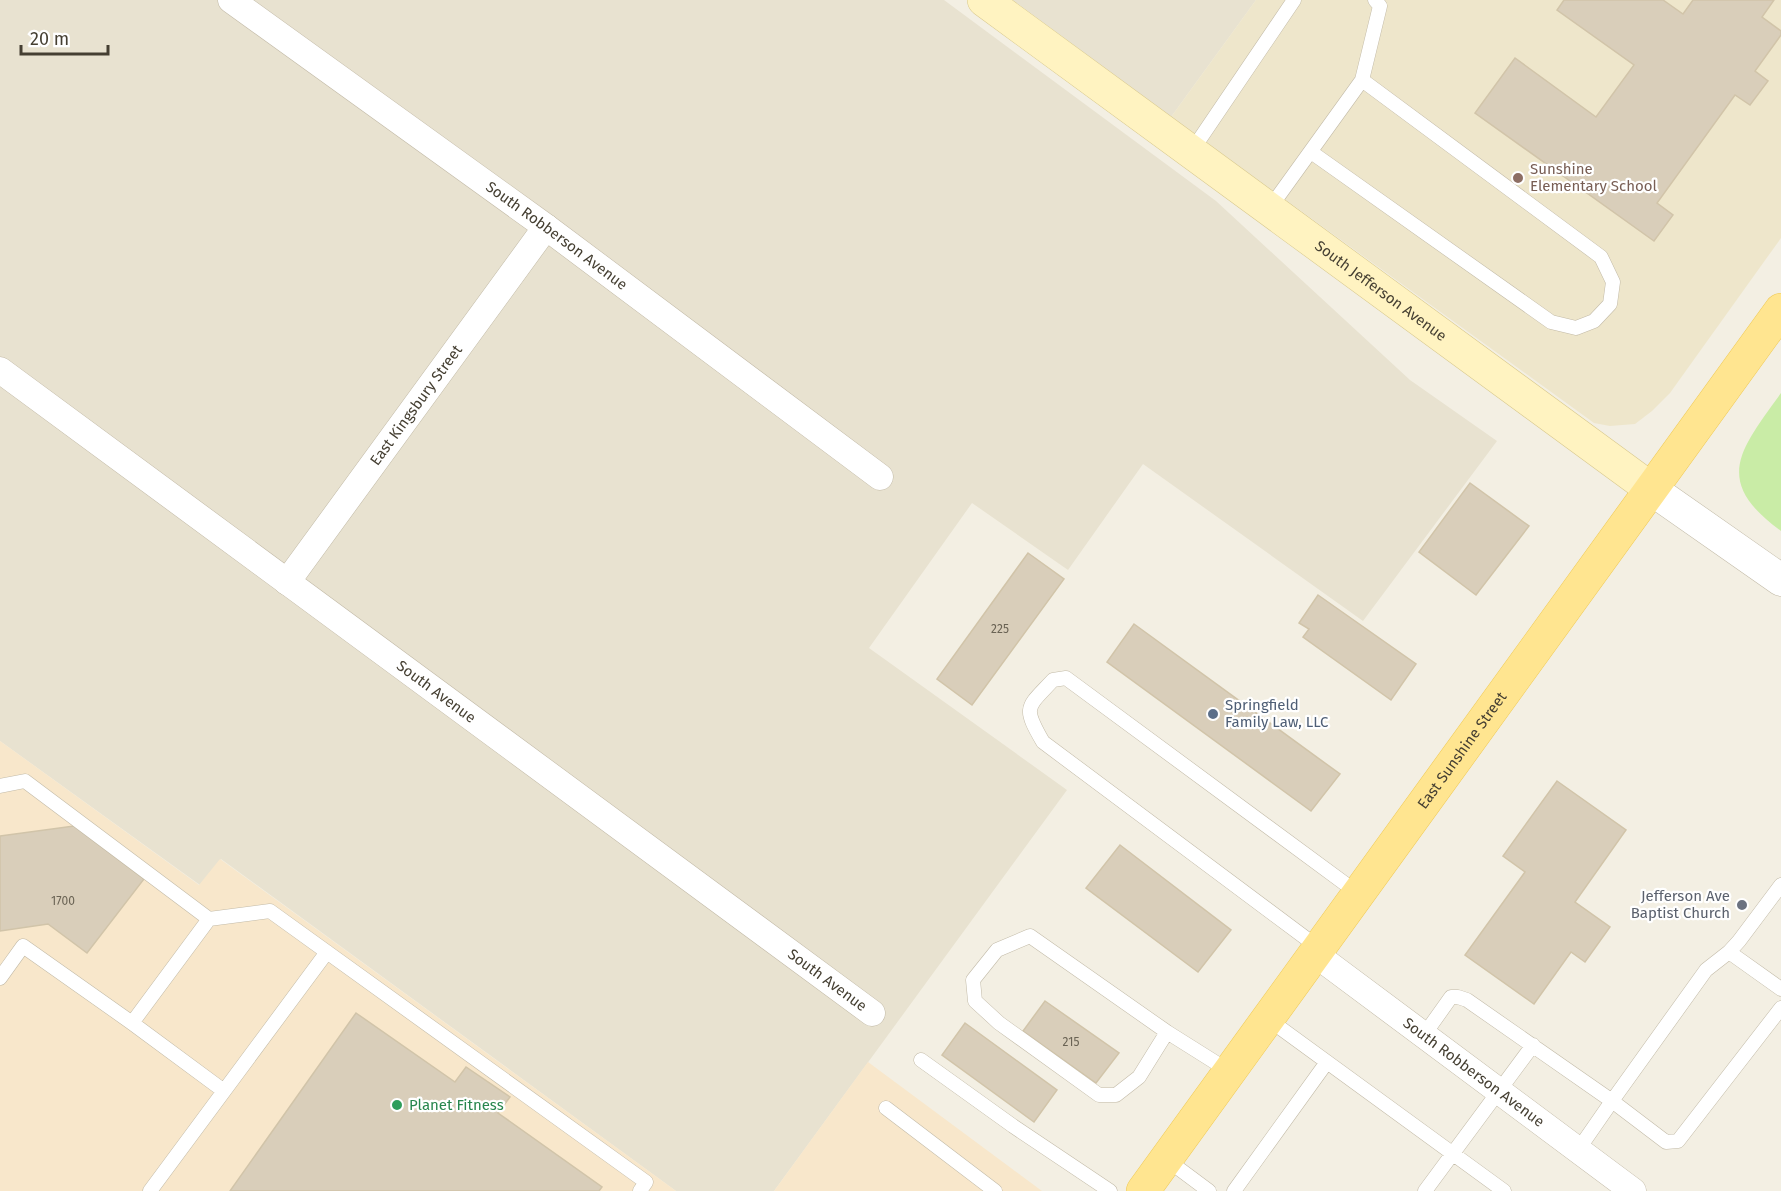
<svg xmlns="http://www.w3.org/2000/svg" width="1781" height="1191" viewBox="0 0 1781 1191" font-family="'Fira Sans',sans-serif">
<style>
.residential{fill:#e8e2d0}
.commercial{fill:#f8e7cb}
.education{fill:#eee6cb}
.green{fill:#c9eca6}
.building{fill:#d9ceba;stroke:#d1c4a9;stroke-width:1.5}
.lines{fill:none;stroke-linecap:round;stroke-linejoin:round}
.service-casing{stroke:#c2baa7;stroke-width:15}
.minor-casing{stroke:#c2baa7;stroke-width:27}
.tertiary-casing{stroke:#c2baa7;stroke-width:33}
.secondary-casing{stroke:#d8c88d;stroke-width:34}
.primary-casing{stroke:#efc954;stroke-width:34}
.service{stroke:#fff;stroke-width:14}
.minor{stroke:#fff;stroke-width:26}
.tertiary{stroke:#fff;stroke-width:32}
.secondary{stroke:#fff3c1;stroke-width:33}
.primary{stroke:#ffe590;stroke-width:33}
.education-dot{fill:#8d6e63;stroke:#fff;stroke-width:2}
.service-dot{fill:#5c6f8a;stroke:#fff;stroke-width:2}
.worship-dot{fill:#6b7280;stroke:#fff;stroke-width:2}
.leisure-dot{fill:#2e9e5b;stroke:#fff;stroke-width:2}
.labels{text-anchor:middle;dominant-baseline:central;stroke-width:4.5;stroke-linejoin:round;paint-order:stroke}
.number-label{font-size:12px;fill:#6a6354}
.education-label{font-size:15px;fill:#785e54;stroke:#fff;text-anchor:start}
.street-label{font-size:15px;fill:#453f32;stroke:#fff}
.service-label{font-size:15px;fill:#4e5e75;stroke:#fff;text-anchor:start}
.worship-label{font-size:15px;fill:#5b616d;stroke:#fff;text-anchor:end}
.leisure-label{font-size:15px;fill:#27864d;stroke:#fff;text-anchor:start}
</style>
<rect width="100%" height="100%" fill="#f3efe3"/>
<path class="residential" d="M0 0H944L1216 201 1410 380 1497 441 1363 621 1143 464 1068 570 972 503 869 648 1067 790 774 1191H676L221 859 200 885 0 741Z
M1013 0H1256L1171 117Z"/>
<path class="commercial" d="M0 741 199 885 220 859 676 1191H0Z
M868 1062 1042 1191H774Z"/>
<path class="education" d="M1256 0H1781V238L1670 393 1652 411 1635 424 1610 426 1594 423 1171 117Z"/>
<path class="green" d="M1781 393V531C1712 481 1740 450 1781 393Z"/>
<path class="building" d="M1564 0H1663L1683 14 1693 0H1774L1762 17 1781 31V35L1755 71 1768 81 1750 105 1735 95 1657 203 1673 215 1654 241 1475 113 1515 58 1596 117 1634 65 1557 10Z
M1470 483 1529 526 1476 595 1419 552Z
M1028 553 1064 579 972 705 937 679Z
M1318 595 1416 664 1391 700 1303 637 1309 629 1299 623Z
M1134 624 1340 774 1311 811 1107 662Z
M1557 781 1626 830 1575 902 1610 927 1585 962 1571 952 1534 1004 1465 955 1525 872 1503 856Z
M74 826 144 879 87 953 48 924 0 931V836Z
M1120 845 1231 930 1198 972 1086 888Z
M1045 1001 1119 1053 1096 1083 1023 1031Z
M356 1013 455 1082 466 1067 510 1097 498 1113 602 1187 599 1191H230Z
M965 1023 1057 1090 1034 1122 942 1055Z"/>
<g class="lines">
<defs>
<path id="service" d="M1191 152 1294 0
M1311 152 1551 322 1576 328 1594 321 1610 304 1613 282 1601 257 1362 80
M1269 209 1362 80 1380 6 1375 0
M0 786 25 781 209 919 270 911 646 1182 640 1191
M1781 885 1739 941 1729 952 1706 970 1612 1101 1666 1142 1678 1141 1781 1008
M1319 948 1043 742C1022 706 1027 708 1053 680L1066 678 1359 894
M1729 952 1781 989
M0 978 23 946 132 1023 224 1091
M1268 1019 1504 1191
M132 1023 209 919
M1167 1032 1139 1077 1116 1095H1099L999 1023 975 1001 973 980 997 950 1030 936 1167 1032 1229 1071
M1424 1035 1451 997H1458L1467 1000 1612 1101 1578 1150
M921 1060 1013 1126 1110 1191
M886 1108 995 1191
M1166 1159 1209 1191
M150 1191 327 952
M1234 1191 1327 1062
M1425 1191 1533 1045"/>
<g id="minor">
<path id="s1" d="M231 0 546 227 880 477"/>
<path id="s2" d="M0 370 872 1013"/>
<path id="s3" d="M287 582 546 227"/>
<path id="s4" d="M1315 954 1633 1191"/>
</g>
<path id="tertiary" d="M1651 489 1781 580"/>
<g id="secondary">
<path id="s5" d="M984 0 1651 489"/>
</g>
<g id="primary">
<path id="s6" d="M1143 1191 1781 310"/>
</g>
</defs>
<use href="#service" class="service-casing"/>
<use href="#minor" class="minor-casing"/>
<use href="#tertiary" class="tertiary-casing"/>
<use href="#secondary" class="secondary-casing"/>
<use href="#primary" class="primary-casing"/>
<use href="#service" class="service"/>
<use href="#minor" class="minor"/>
<use href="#tertiary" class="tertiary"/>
<use href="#secondary" class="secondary"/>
<use href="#primary" class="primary"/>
</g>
<circle class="education-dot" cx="1518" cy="178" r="6"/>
<circle class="service-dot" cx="1213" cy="714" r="6"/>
<circle class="worship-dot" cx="1742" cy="905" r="6"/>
<circle class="leisure-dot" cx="397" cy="1105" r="6"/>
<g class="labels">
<g class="number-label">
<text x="1000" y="629">225</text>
<text x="63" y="901">1700</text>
<text x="1071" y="1042">215</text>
</g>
<g class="education-label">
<text x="1530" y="169">Sunshine<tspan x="1530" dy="17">Elementary School</tspan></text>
</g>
<g class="street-label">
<text stroke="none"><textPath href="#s1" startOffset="402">South Robberson Avenue</textPath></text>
<text stroke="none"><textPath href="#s5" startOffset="492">South Jefferson Avenue</textPath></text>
<text stroke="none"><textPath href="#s3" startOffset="219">East Kingsbury Street</textPath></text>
<text stroke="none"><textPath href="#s2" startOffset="542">South Avenue</textPath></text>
<text stroke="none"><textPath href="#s6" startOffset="544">East Sunshine Street</textPath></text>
<text stroke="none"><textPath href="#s2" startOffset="1028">South Avenue</textPath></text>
<text stroke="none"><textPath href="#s4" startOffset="198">South Robberson Avenue</textPath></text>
</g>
<g class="service-label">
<text x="1225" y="705">Springfield<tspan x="1225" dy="17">Family Law, LLC</tspan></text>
</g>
<g class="worship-label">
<text x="1730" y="896">Jefferson Ave<tspan x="1730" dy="17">Baptist Church</tspan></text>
</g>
<g class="leisure-label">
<text x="409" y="1105">Planet Fitness</text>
</g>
</g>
<path d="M21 45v9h87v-9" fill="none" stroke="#453f32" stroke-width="3"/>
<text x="30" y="45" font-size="18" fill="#453f32" stroke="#ffffff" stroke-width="4.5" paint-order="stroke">20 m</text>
</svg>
